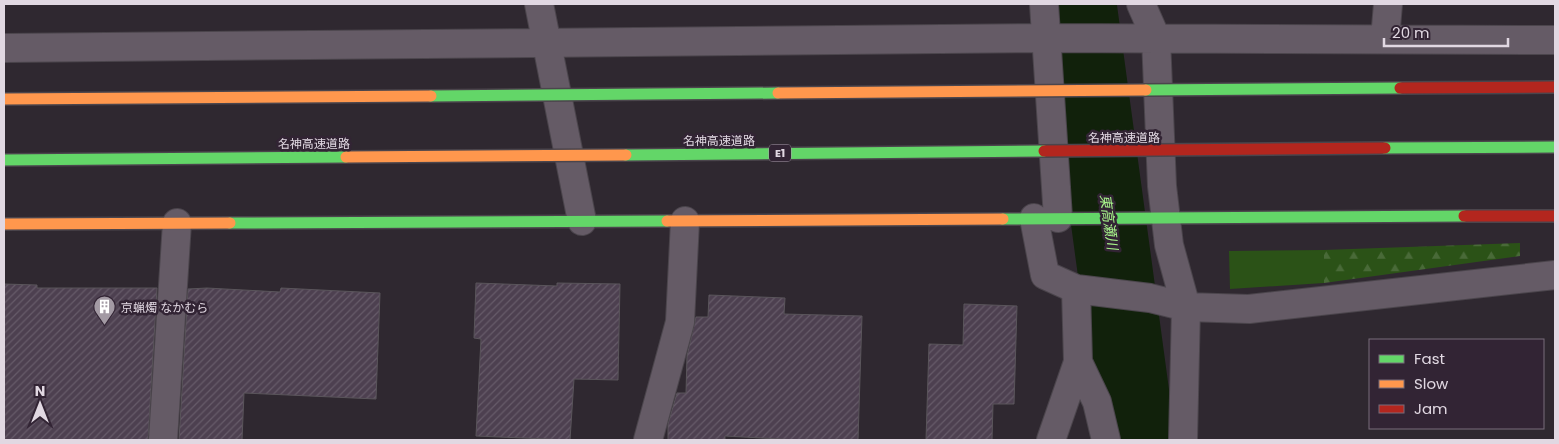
<svg xmlns="http://www.w3.org/2000/svg" width="1559" height="444" viewBox="0 0 1559 444" font-family="Poppins,'Noto Sans JP',sans-serif">
<style>
.forest{fill:url(#forest-firs)}
.green{fill:#2b5217}
.lines{fill:none;stroke-linecap:round;stroke-linejoin:round}
.river{stroke:#11210b;stroke-width:75}
.building{fill:url(#building-hatch);stroke:#5a555b}
.street-casing{stroke:#4b454c;stroke-width:30}
.fast-casing{stroke:#4b454c;stroke-width:14}
.slow-casing{stroke:#4b454c;stroke-width:14}
.jam-casing{stroke:#4b454c;stroke-width:14}
.street{stroke:#655b66;stroke-width:28}
.fast{stroke:#63d668;stroke-width:11}
.slow{stroke:#ff974d;stroke-width:11}
.jam{stroke:#b3261e;stroke-width:11}
.fast-bridge-casing{stroke:#4b454c;stroke-width:14;stroke-linecap:butt}
.slow-bridge-casing{stroke:#4b454c;stroke-width:14;stroke-linecap:butt}
.jam-bridge-casing{stroke:#4b454c;stroke-width:14;stroke-linecap:butt}
.fast-bridge{stroke:#63d668;stroke-width:11}
.slow-bridge{stroke:#ff974d;stroke-width:11}
.jam-bridge{stroke:#b3261e;stroke-width:11}
.labels{text-anchor:middle;dominant-baseline:central;stroke-width:5;stroke-linejoin:round;paint-order:stroke}
.shield{fill:#322434;stroke:#aca2ae;stroke-width:1}
.shield-label{font-size:11px;font-weight:bold;fill:#e1d8e2}
.street-label{font-size:12px;fill:#e1d8e2;stroke:#322434}
.poi-label{font-size:12px;fill:#e1d8e2;stroke:#322434;text-anchor:start}
.water-label{font-size:14px;font-style:italic;fill:#a7f48a;stroke:#322434}
</style>
<defs>
<pattern id="forest-firs" width="22" height="20" patternUnits="userSpaceOnUse" patternTransform="scale(1.25)"><rect width="22" height="20" fill="#2b5217"/><path d="M5 1l3.5 6h-7zM16 11l3.5 6h-7z" fill="#496a38"/></pattern>
<pattern id="building-hatch" width="6" height="6" patternUnits="userSpaceOnUse" patternTransform="scale(1.25)"><rect width="6" height="6" fill="#4d4050"/><path d="M-1 1l2-2M0 6l6-6M5 7l2-2" fill="none" stroke="#665b69"/></pattern>
</defs>
<rect width="100%" height="100%" fill="#2f2830"/>
<path class="forest" d="M1520 243V256L1324 283V250Z"/>
<path class="green" d="M1324 250V283L1230 289 1229 251Z"/>
<g class="lines">
<path class="river" d="M1079 4 1138 440"/>
</g>
<path class="building" d="M476 283 557 286V283L620 284 618 380 574 379 570 440 476 436 481 339 474 338Z
M4 284 37 285V288H157L148 440H4Z
M207 288 280 292 281 288 380 293 376 399 244 393 242 440H179L188 289Z
M709 295 785 298 784 314 862 316 858 440H798L725 436V440H668V424L677 393H686L687 356 696 317H708Z
M964 304 1017 306 1014 404H993L992 440H926L929 344 963 345Z"/>
<g class="lines">
<defs>
<path id="street" d="M539 4 582 221
M1044 4 1058 218
M1141 4 1156 38 1162 186 1169 245 1186 307 1183 440
M1385 39 1388 4
M4 48 1045 38 1555 40
M1034 218 1045 275 1076 289 1150 298 1186 307 1249 309 1555 275
M1076 289 1078 362 1097 402 1106 440
M163 440 177 223
M648 440 680 322 685 221
M1051 440 1078 362"/>
<path id="fast" d="M1003 219 1464 216
M230 223 667 221"/>
<path id="slow" d="M667 221 1003 219
M4 224 230 223"/>
<path id="jam" d="M1464 216H1555"/>
</defs>
<use href="#street" class="street-casing"/>
<use href="#fast" class="fast-casing"/>
<use href="#slow" class="slow-casing"/>
<use href="#jam" class="jam-casing"/>
<use href="#street" class="street"/>
<use href="#fast" class="fast"/>
<use href="#slow" class="slow"/>
<use href="#jam" class="jam"/>
<defs>
<path id="fast-bridge" d="M1146 90 1400 88
M431 96 778 93
M1385 148 1555 147
M626 155 1044 151
M4 160 346 157"/>
<path id="slow-bridge" d="M778 93 1146 90
M4 99 431 96
M346 157 626 155"/>
<path id="jam-bridge" d="M1400 88 1555 87
M1044 151 1385 148"/>
</defs>
<use href="#fast-bridge" class="fast-bridge-casing"/>
<use href="#slow-bridge" class="slow-bridge-casing"/>
<use href="#jam-bridge" class="jam-bridge-casing"/>
<use href="#fast-bridge" class="fast-bridge"/>
<use href="#slow-bridge" class="slow-bridge"/>
<use href="#jam-bridge" class="jam-bridge"/>
</g>
<defs>
<symbol id="building-pin" viewBox="-11 -11 22 30"><path d="M0 17L-7.5 6A9.5 9.5 0 1 1 7.5 6Z" fill="#a39aa4" stroke="#322434"/><path d="M-4-6H4V6H1V3H-1V6H-4ZM-2.5-4.3h1.7v1.8h-1.7ZM.8-4.3h1.7v1.8H.8ZM-2.5-1h1.7V.8h-1.7ZM.8-1h1.7V.8H.8Z" fill="#fff"/></symbol>
</defs>
<g fill-rule="evenodd">
<use href="#building-pin" x="92" y="294" width="25" height="34"/>
</g>
<g class="labels">
<rect class="shield" x="769" y="144.5" width="22" height="17" rx="4"/>
<g class="shield-label">
<text x="780" y="153">E1</text>
</g>
<g class="street-label">
<text x="1124" y="137">名神高速道路</text>
<text x="719" y="140">名神高速道路</text>
<text x="314" y="143">名神高速道路</text>
</g>
<g class="poi-label">
<text x="121" y="307">京蝋燭 なかむら</text>
</g>
<g class="water-label">
<text transform="translate(1109 222) rotate(82)">東高瀬川</text>
</g>
</g>
<rect width="1559" height="444" fill="none" stroke="#e1d8e2" stroke-width="10"/>
<rect x="1369" y="339" width="175" height="90" fill="#322434" stroke="#786c7a"/>
<rect x="1379" y="355" width="25" height="8" fill="#63d668" stroke="#786c7a"/>
<text x="1414" y="364" font-size="15" fill="#e1d8e2">Fast</text>
<rect x="1379" y="380" width="25" height="8" fill="#ff974d" stroke="#786c7a"/>
<text x="1414" y="389" font-size="15" fill="#e1d8e2">Slow</text>
<rect x="1379" y="405" width="25" height="8" fill="#b3261e" stroke="#786c7a"/>
<text x="1414" y="414" font-size="15" fill="#e1d8e2">Jam</text>
<g transform="translate(40 404)" stroke="#322434" stroke-width="4" paint-order="stroke">
<path d="M0-4L9 19L0 12L-9 19Z" fill="#e1d8e2"/>
<text y="-8" font-size="14" font-weight="bold" text-anchor="middle" fill="#e1d8e2">N</text>
</g>
<path d="M1384 38v8h124v-8" fill="none" stroke="#e1d8e2" stroke-width="2.5"/>
<text x="1392" y="38" font-size="15" fill="#e1d8e2" stroke="#322434" stroke-width="4" paint-order="stroke">20 m</text>
</svg>
